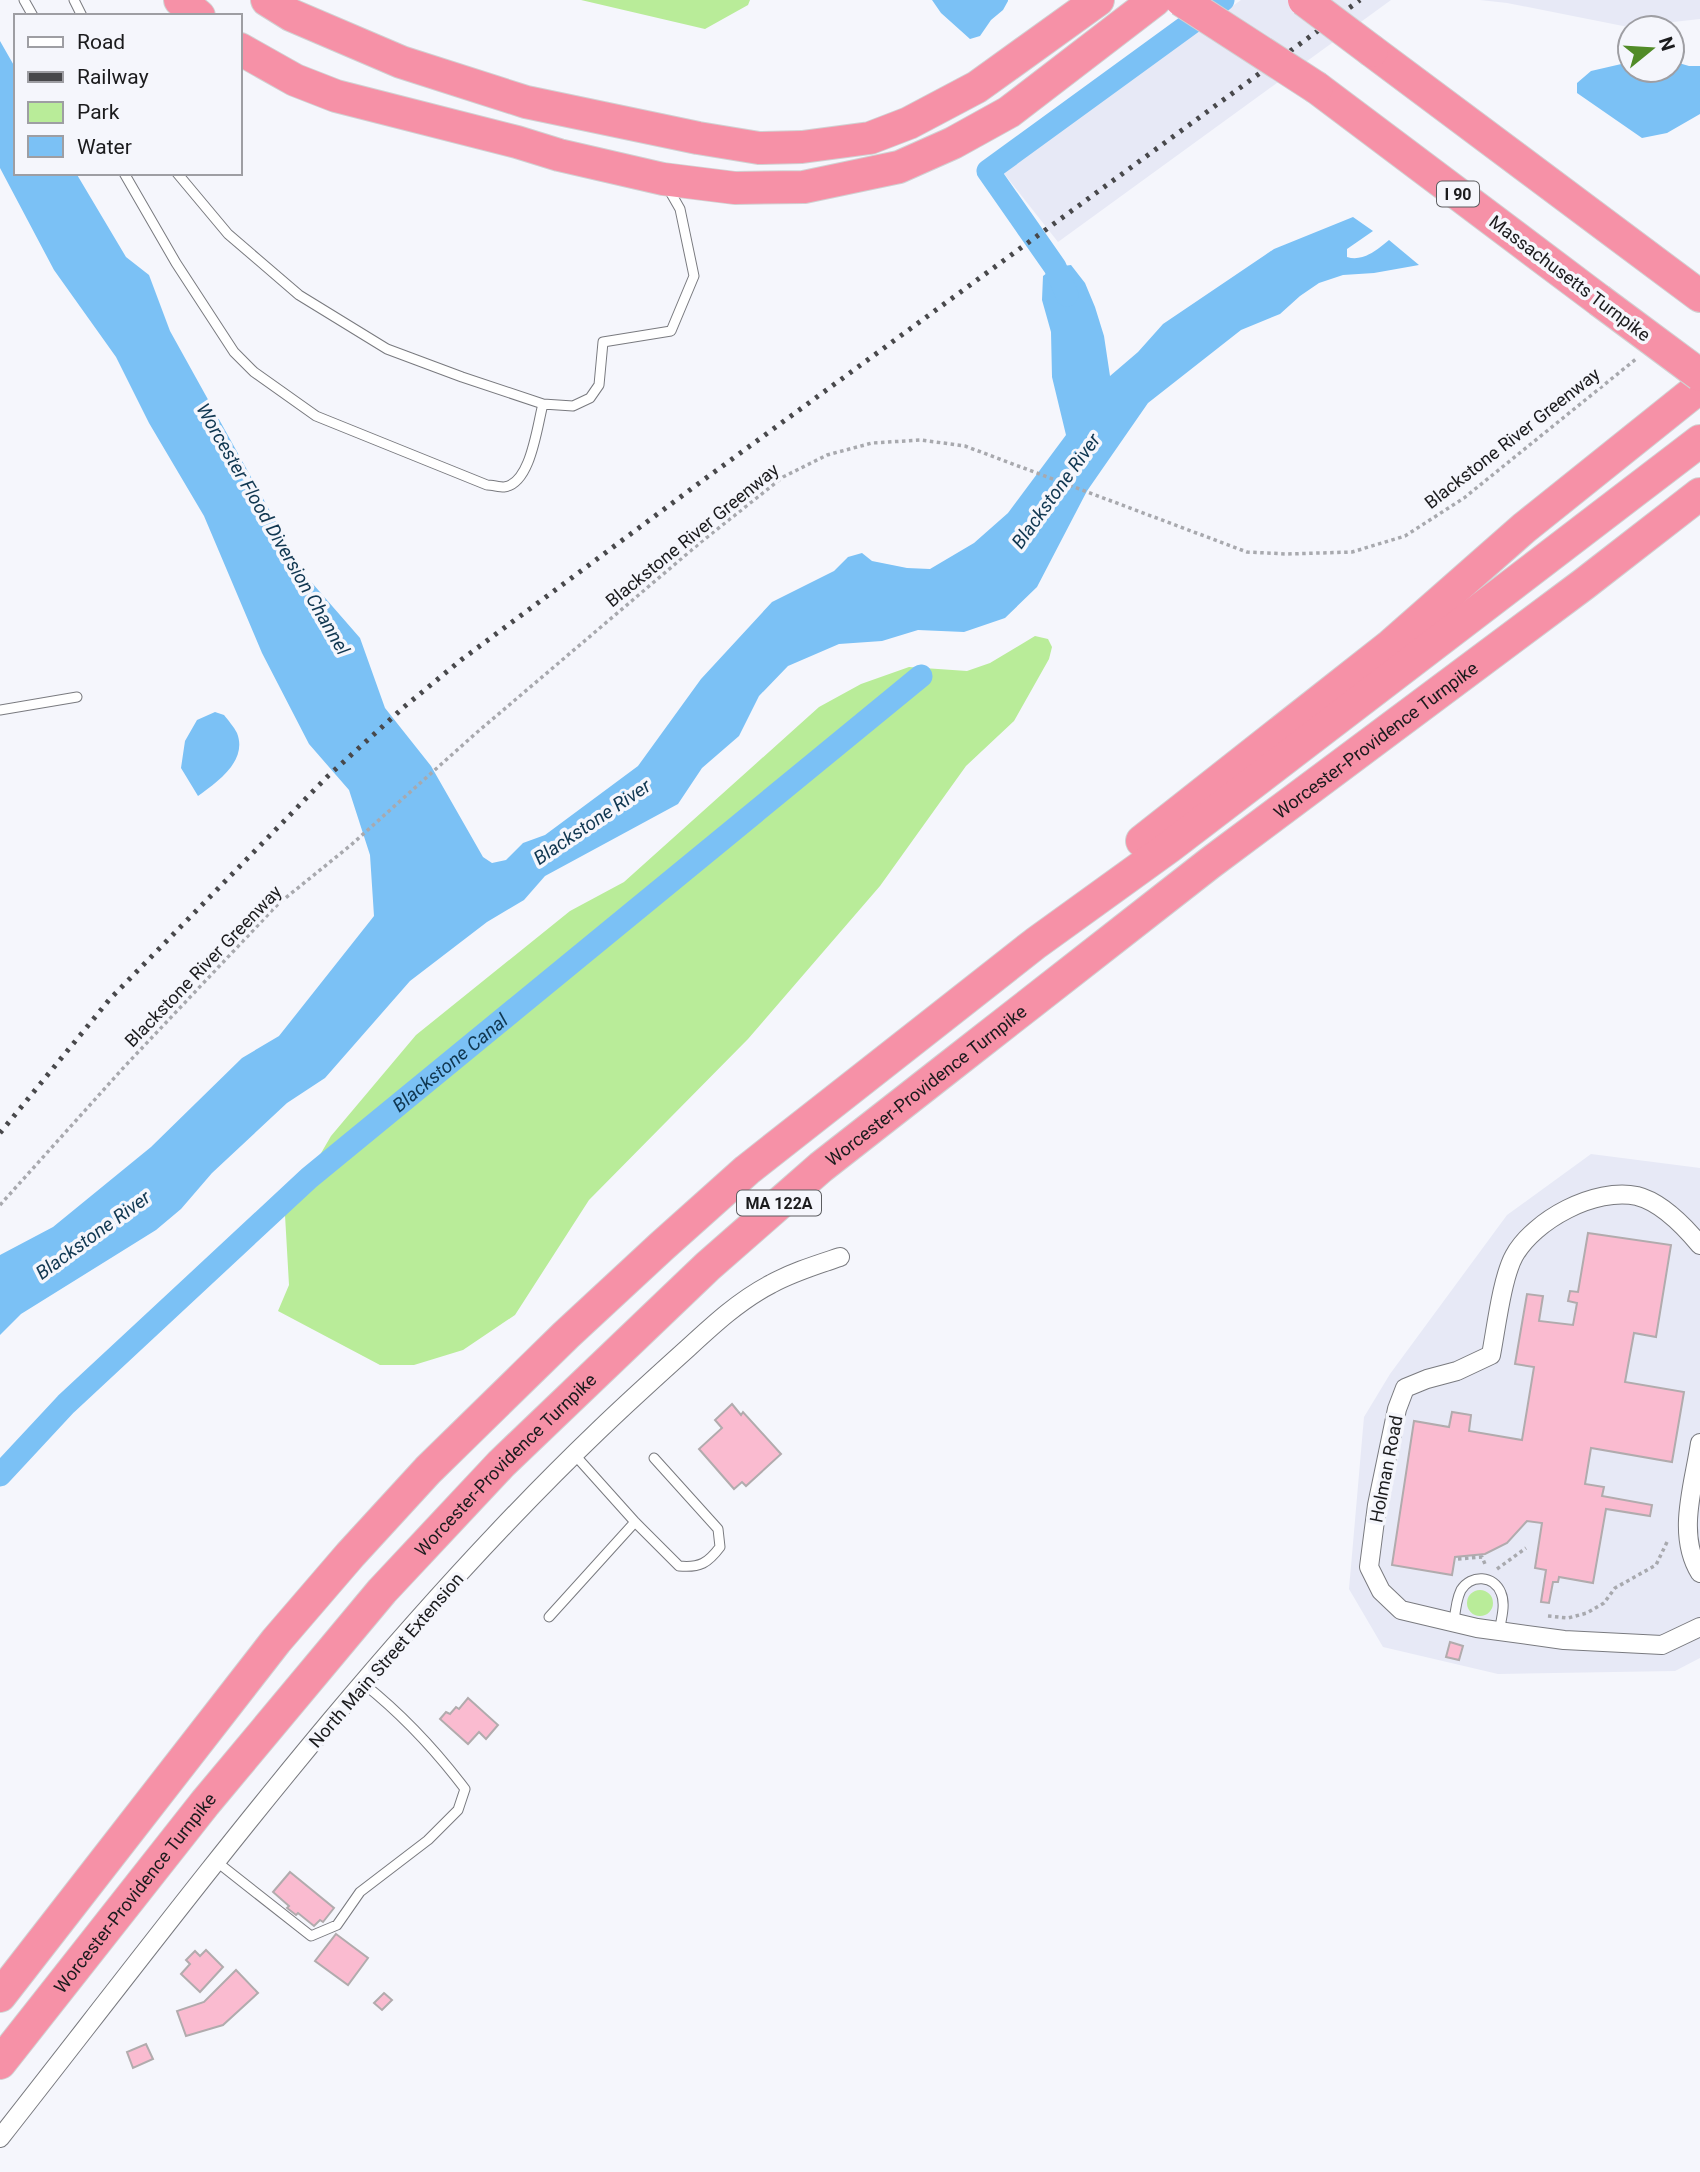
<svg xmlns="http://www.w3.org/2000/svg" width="1700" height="2172" viewBox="0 0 1700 2172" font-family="Roboto,sans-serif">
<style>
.built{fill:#e7e9f6}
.green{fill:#b9ec99}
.water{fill:#7bc1f5}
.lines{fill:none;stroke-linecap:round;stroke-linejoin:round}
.canal{stroke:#7bc1f5;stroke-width:23}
.building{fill:#fabbd0;stroke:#b1abad;stroke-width:2}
.service-casing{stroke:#797a7f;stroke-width:11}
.minor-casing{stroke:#797a7f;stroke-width:20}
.motorway-casing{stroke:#d1d1d2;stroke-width:34}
.path{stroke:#a8a9ae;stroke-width:3.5;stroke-dasharray:3.5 3.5;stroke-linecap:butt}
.service{stroke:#fff;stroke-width:9}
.minor{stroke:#fff;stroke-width:18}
.motorway{stroke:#f691a7;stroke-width:32}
.rail{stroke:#48484b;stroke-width:5;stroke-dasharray:3.5 7;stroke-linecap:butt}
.motorway-bridge-casing{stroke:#d1d1d2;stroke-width:34;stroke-linecap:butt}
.motorway-bridge{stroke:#f691a7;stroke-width:32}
.labels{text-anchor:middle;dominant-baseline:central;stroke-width:7;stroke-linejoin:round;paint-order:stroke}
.shield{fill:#f5f6fc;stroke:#5c5d60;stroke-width:2}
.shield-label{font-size:16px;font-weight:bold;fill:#1b1b1d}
.street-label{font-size:18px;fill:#1b1b1d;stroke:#f5f6fc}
.water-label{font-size:19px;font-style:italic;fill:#103751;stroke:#f5f6fc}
</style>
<rect width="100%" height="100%" fill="#f5f6fc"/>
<path class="built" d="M1241 0H1391L1058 242 1002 171Z
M1480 0H1700V19L1628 27 1507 3Z
M1591 1154 1700 1168V1658L1675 1671 1498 1674 1383 1647 1349 1589 1364 1417 1390 1374 1507 1215Z"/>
<path class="green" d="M581 0H750L748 5 705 29Z
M1035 636 1048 639 1052 647 1049 659 1014 721 966 766 880 886 748 1039 589 1200 515 1315 463 1350 414 1365H380L278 1311 289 1285 285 1215 331 1136 416 1035 570 911 624 882 819 707 861 684 909 667 967 671 990 663Z
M1467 1603a13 13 0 1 1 26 0a13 13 0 1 1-26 0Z"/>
<path class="water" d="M932 0H1008V1L1003 10 991 20 980 36 970 39 941 13Z
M0 41 16 69V173H76L126 257 149 275 170 331 306 576 360 638 385 708 431 766 483 857 492 863 506 860 523 843 545 835 638 766 701 679 772 602 834 571 848 557 862 553 872 561 907 568 930 569 974 543 1008 513 1066 435 1052 377 1051 332 1042 300 1043 276 1055 267 1071 265 1085 283 1095 307 1104 336 1110 376 1138 352 1163 324 1274 249 1353 217 1373 231 1347 249V257C1363 262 1377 250 1389 240L1419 265 1374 273 1343 275 1319 283 1300 296 1280 314 1241 330 1148 403 1087 491 1037 587 1005 618 964 632 918 630 882 641 839 644 788 666 759 696 739 736 702 768 678 804 545 876 524 900 487 922 410 981 325 1078 287 1103 212 1173 181 1209 156 1230 21 1314 0 1335V1255L53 1227 151 1147 242 1058 279 1036 374 916 370 855 349 790 309 744 262 653 204 516 149 423 116 357 54 270 0 168Z
M1672 61 1689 66H1700V114L1667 133 1642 138 1577 93V83L1591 71 1630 62V70H1672Z
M215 712 224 715C228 720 234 727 237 733 248 761 217 782 198 796L181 768 185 741 197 720Z"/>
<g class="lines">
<g class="canal">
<path d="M1067 295 1055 267 988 171 1223 0"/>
<path id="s1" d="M0 1475 66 1404 309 1178 921 676"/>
</g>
</g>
<path class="building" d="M1588 1233 1671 1245 1656 1337 1634 1333 1625 1382 1684 1392 1672 1462 1591 1448 1585 1484 1604 1487 1602 1496 1652 1505 1650 1516 1606 1509 1593 1583 1559 1577 1558 1582H1553L1549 1603 1541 1602 1546 1570 1535 1568 1542 1523 1527 1521 1507 1543 1485 1554 1455 1557 1452 1575 1392 1565 1414 1421 1449 1427 1452 1412 1471 1415 1469 1431 1522 1440 1534 1367 1515 1364 1527 1294 1543 1296 1539 1321 1573 1325 1577 1303 1568 1301 1570 1291 1578 1292Z
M732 1404 741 1415 743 1412 781 1454 746 1486 742 1482 734 1489 699 1449 722 1428 715 1420Z
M1450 1642 1463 1646 1459 1660 1446 1657Z
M468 1698 498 1725 486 1739 479 1732 468 1744 440 1719 446 1712 450 1714 456 1707 459 1709Z
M290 1872 334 1908 323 1922 320 1920 314 1926 298 1913 296 1915 287 1908 289 1906 273 1892Z
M336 1934 368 1958 348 1985 315 1961Z
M206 1950 223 1967 200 1992 181 1974 190 1964 186 1960 195 1951 200 1956Z
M236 1970 258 1993 223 2025 186 2036 177 2011 204 2002Z
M384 1993 392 2000 382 2010 374 2003Z
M146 2044 153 2059 133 2068 127 2052Z"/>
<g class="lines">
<defs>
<path id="service" d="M24 0 33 16
M74 0 82 16
M124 173 176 263 234 352 254 372 316 416 487 485C492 485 499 487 504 487 531 484 537 426 543 404
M177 173 228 234 299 295 387 349 462 377 543 404 573 406 590 398 599 385 603 342 671 331 694 276 680 209 668 188
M0 710 77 697
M574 1454 635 1522 679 1566C700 1568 708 1563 720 1547L718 1529 654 1458
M549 1617 635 1522
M1454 1623C1455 1612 1456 1600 1461 1590 1471 1574 1494 1575 1501 1593 1506 1604 1501 1620 1499 1632
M217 1862 311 1936 337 1925 360 1892 428 1840 458 1810 465 1789C434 1748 404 1716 364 1684"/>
<path id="minor" d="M1700 1245C1685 1227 1661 1202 1637 1196 1595 1187 1534 1220 1514 1256 1502 1278 1496 1329 1491 1355L1457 1371 1427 1379 1405 1388 1397 1409 1377 1505 1369 1567 1381 1591 1401 1610 1477 1628 1564 1640 1662 1645 1700 1627
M1700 1443C1694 1485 1676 1534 1700 1573
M0 2138C190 1896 375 1645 598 1431 627 1403 658 1375 688 1348 714 1324 740 1300 771 1284 793 1272 816 1265 840 1257"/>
<g id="motorway">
<path d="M180 0 199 16"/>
<path d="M267 0 291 15 401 62 526 102 698 138 759 148 802 147 870 138 909 123 977 87 1098 0"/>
<path d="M240 49 295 80 336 96 517 142 559 155 663 179 735 188 804 187 899 167 953 143 1009 112 1155 0"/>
<path d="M1372 51 1700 296"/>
<path d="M1317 88 1599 300"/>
<path d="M1142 841 1391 645 1524 528 1700 387"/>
<path d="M0 1996 276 1641 350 1555 428 1470 566 1335 662 1246 747 1170 1036 943 1169 847 1700 441"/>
<path id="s2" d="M0 2063 205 1803 382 1591 501 1464 708 1266 821 1167 945 1070 1210 863 1584 584 1700 494"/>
</g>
</defs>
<use href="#service" class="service-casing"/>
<use href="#minor" class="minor-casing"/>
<use href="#motorway" class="motorway-casing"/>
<path class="path" d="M0 1205 125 1066 278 904 351 845 475 734 701 542 783 477 827 455 872 443 921 440 965 446 1247 552 1287 554 1352 552 1405 536 1464 498 1636 359
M1458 1559 1482 1557 1485 1564
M1497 1569 1526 1548
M1548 1616 1568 1618 1587 1613 1604 1603 1615 1588 1656 1565 1668 1540"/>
<use href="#service" class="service"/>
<use href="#minor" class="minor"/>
<use href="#motorway" class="motorway"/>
<path class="rail" d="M0 1133 109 1000 328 776 404 707 461 660 702 481 1360 0"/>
<defs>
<path id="motorway-bridge" d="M1181 0 1317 88
M1304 0 1372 51
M1599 300 1700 375"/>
</defs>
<use href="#motorway-bridge" class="motorway-bridge-casing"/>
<use href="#motorway-bridge" class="motorway-bridge"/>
</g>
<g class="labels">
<g class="shield">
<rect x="1437" y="181.5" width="42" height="25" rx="5"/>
<rect x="737" y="1190.5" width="84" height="25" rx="5"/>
</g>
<g class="shield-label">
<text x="1458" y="194">I 90</text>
<text x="779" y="1203">MA 122A</text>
</g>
<g class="street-label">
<text transform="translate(1570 278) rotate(37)">Massachusetts Turnpike</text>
<text transform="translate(1512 438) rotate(-38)">Blackstone River Greenway</text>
<text transform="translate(692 535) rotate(-39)">Blackstone River Greenway</text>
<text stroke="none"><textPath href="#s2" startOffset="1918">Worcester-Providence Turnpike</textPath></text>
<text transform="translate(203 966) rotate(-46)">Blackstone River Greenway</text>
<text stroke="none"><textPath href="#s2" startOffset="1351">Worcester-Providence Turnpike</textPath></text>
<text stroke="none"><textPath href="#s2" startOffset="784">Worcester-Providence Turnpike</textPath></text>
<text transform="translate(1386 1469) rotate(-79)">Holman Road</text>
<text transform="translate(386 1660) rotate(-49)">North Main Street Extension</text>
<text stroke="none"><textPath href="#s2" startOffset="217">Worcester-Providence Turnpike</textPath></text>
</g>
<g class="water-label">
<text transform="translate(1056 491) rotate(-54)">Blackstone River</text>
<text transform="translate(273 529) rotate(60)">Worcester Flood Diversion Channel</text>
<text transform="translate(592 822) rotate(-34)">Blackstone River</text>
<text stroke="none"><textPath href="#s1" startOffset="611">Blackstone Canal</textPath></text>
<text transform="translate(93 1235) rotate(-36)">Blackstone River</text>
</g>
</g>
<rect x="14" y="14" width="228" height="161" fill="#f5f6fc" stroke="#9e9ea3" stroke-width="2"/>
<rect x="28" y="37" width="35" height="10" fill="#ffffff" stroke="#9e9ea3" stroke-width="2"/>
<text x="77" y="49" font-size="21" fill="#1b1b1d">Road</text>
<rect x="28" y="72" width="35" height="10" fill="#48484b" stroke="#9e9ea3" stroke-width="2"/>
<text x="77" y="84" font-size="21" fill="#1b1b1d">Railway</text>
<rect x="28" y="102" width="35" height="21" fill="#b9ec99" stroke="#9e9ea3" stroke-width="2"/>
<text x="77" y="119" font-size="21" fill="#1b1b1d">Park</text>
<rect x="28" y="136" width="35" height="21" fill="#7bc1f5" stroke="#9e9ea3" stroke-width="2"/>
<text x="77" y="154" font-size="21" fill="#1b1b1d">Water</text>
<g transform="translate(1651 49) rotate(72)"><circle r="33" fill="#f5f6fc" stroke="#9e9ea3" stroke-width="2"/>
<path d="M0-5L12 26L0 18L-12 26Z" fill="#518b27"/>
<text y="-10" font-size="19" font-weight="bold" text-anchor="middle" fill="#1b1b1d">N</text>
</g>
</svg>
